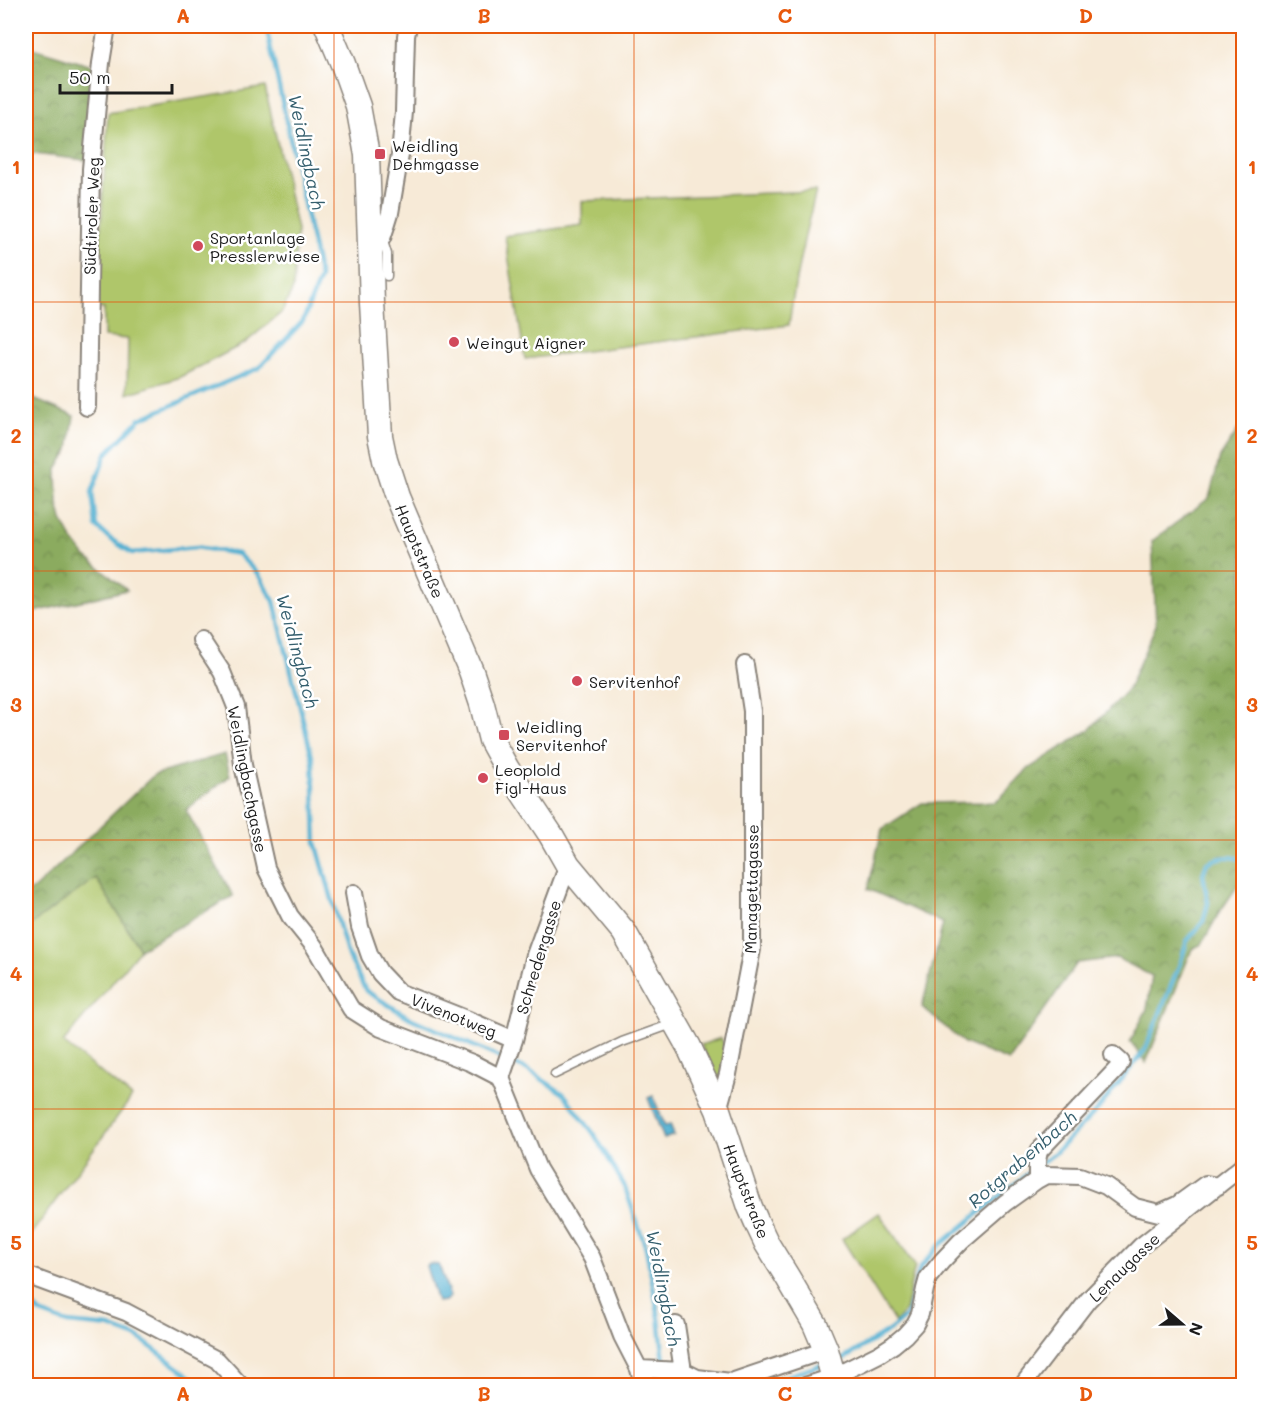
<svg xmlns="http://www.w3.org/2000/svg" width="1269" height="1411" viewBox="0 0 1269 1411" font-family="Mali,sans-serif">
<style>
.green{fill:#afc66b;stroke:#667144;stroke-width:1.5}
.forest{fill:url(#forest-crowns);stroke:#54643e;stroke-width:1.5}
.water{fill:#54b1d2;stroke:#386677;stroke-width:1.5}
.lines{fill:none;stroke-linecap:round;stroke-linejoin:round}
.stream{stroke:#54b1d2;stroke-width:4.5}
.lane-casing{stroke:#8a837a;stroke-width:11}
.street-casing{stroke:#8a837a;stroke-width:20}
.secondary-casing{stroke:#8a837a;stroke-width:27}
.lane{stroke:#fff;stroke-width:8}
.street{stroke:#fff;stroke-width:16}
.secondary{stroke:#fff;stroke-width:24}
.grid{fill:none;stroke:#e8590c;stroke-width:1.5;stroke-opacity:0.55}
.poi-dot{fill:#d1495b;stroke:#fff;stroke-width:2}
.labels{text-anchor:middle;dominant-baseline:central;stroke-width:5;stroke-linejoin:round;paint-order:stroke}
.poi-label{font-size:16px;fill:#1c1c1c;stroke:#fff;text-anchor:start}
.street-label{font-size:16px;fill:#1c1c1c;stroke:#fff}
.water-label{font-size:18px;font-style:italic;fill:#355f6e;stroke:#fff}
.neatline{fill:none;stroke:#e8590c;stroke-width:2}
.grid-label{font-size:20px;text-anchor:middle;font-weight:bold;fill:#e8590c}
</style>
<defs>
<pattern id="forest-crowns" width="20" height="18" patternUnits="userSpaceOnUse" patternTransform="scale(1.5)"><rect width="20" height="18" fill="#8bab5f"/><path d="M2 6a3 3 0 1 1 6 0M12 15a3 3 0 1 1 6 0" fill="none" stroke="#718a4e"/></pattern>
</defs>
<rect width="100%" height="100%" fill="#fff"/>
<filter id="ink" filterUnits="userSpaceOnUse"><feTurbulence type="fractalNoise" baseFrequency=".0167" numOctaves="2"/><feDisplacementMap in="SourceGraphic" scale="12" xChannelSelector="R" yChannelSelector="G"/><feConvolveMatrix kernelMatrix="1 2 1 2 8 2 1 2 1" color-interpolation-filters="sRGB"/></filter>
<filter id="wash" filterUnits="userSpaceOnUse"><feTurbulence type="fractalNoise" baseFrequency=".008" numOctaves="4" result="noise"/><feDisplacementMap in="SourceGraphic" scale="24" xChannelSelector="R" yChannelSelector="G"/><feGaussianBlur stdDeviation="1.35" result="paint"/><feColorMatrix in="noise" values="0 0 0 0 0 0 0 0 0 0 0 0 0 0 0 0 0 1.4 0 .05"/><feComposite in="paint" operator="in"/></filter>
<g filter="url(#wash)">
<rect width="100%" height="100%" fill="#f7ead7"/>
<path class="green" d="M265 87 297 230 293 289 282 312 245 343 180 377 127 394 128 339 104 337V309L96 308 108 113Z
M816 191C804 235 795 279 789 325L525 359 505 236 582 225V201Z
M96 878 140 949 63 1043 132 1097 26 1241V928Z
M721 1038 728 1052 723 1077 717 1079 701 1045Z
M879 1213 915 1266 905 1311 895 1323 842 1239Z"/>
<path class="forest" d="M26 26H29L26 46 99 68 92 161 26 153Z
M34 399 74 416 69 450 57 469 58 504 62 520 72 539 85 556 127 590 26 614V400Z
M1243 422V878L1219 913 1202 944 1192 949 1146 1063 1130 1042 1147 1009 1152 976 1117 958 1077 963 1009 1061 964 1043 922 1007 943 923 868 889 882 829 922 803 996 802 1028 769 1089 730 1128 689 1156 625 1152 541 1209 498 1220 457Z
M225 754 230 776 186 810 233 896 140 949 96 878 26 928V895L36 887 154 775Z"/>
<path class="water" d="M653 1096 665 1126 670 1124 674 1135 664 1139 648 1098Z
M430 1264 439 1265 450 1297 445 1301 437 1302 426 1266Z"/>
<g class="lines">
<path class="stream" d="M266 26 320 278 303 321 259 368 140 419 106 454 92 492 96 526 109 538 132 553 196 547 238 554 258 574 274 601 313 761 316 842 347 953 366 991 410 1018 528 1070 564 1094 594 1134 624 1185 646 1248 659 1318 667 1386
M1043 1162 1056 1152 1098 1109 1145 1050 1181 961 1187 941 1203 922 1208 903 1203 874 1207 863C1219 857 1231 854 1244 861
M26 1300 40 1313 67 1323 110 1327 139 1338 203 1386
M836 1361 845 1358 890 1330 907 1316 920 1268 939 1246 1033 1169
M754 1386 822 1365"/>
</g>
</g>
<g filter="url(#ink)">
<g class="lines">
<defs>
<path id="lane" d="M382 238 387 254V276
M555 1074 622 1042 672 1024"/>
<path id="street" d="M370 250 382 238 386 226 390 213 400 155 404 112 406 36 408 26
M87 407 91 169 101 63 107 26
M201 640 222 672 236 707 243 765 266 868 290 916 314 946 351 1009 381 1028 472 1063 501 1078 538 1169 592 1258 622 1336 639 1369 643 1386
M354 893 360 927 370 956 380 973 398 992 466 1019 514 1040
M501 1078 514 1040 535 955 568 865
M718 1110 728 1074 752 949V711L745 665
M1037 1180V1161L1039 1151 1117 1069 1121 1062 1113 1055
M26 1275 126 1312 217 1360 241 1386
M676 1325 683 1371
M639 1369 683 1371 697 1378 731 1382 826 1350
M805 1386 833 1377 879 1354 893 1345 905 1335 915 1324 920 1314 925 1289 928 1278 942 1261 961 1241 1005 1203 1037 1180 1046 1175 1080 1176 1106 1186 1135 1207 1159 1213 1177 1205 1206 1184 1218 1186
M1022 1386 1088 1300 1141 1246 1244 1165"/>
<path id="secondary" d="M327 26 343 64 358 106 367 155 372 303 380 436 385 460 397 497 471 671 482 704 491 740 507 769 551 835 568 865 624 932 689 1047 718 1110 750 1207 757 1223 767 1244 788 1278 815 1324 826 1350 836 1386"/>
</defs>
<use href="#lane" class="lane-casing"/>
<use href="#street" class="street-casing"/>
<use href="#secondary" class="secondary-casing"/>
<use href="#lane" class="lane"/>
<use href="#street" class="street"/>
<use href="#secondary" class="secondary"/>
</g>
</g>
<path class="grid" d="M334 26V1386M634 26V1386M935 26V1386M26 302H1244M26 571H1244M26 840H1244M26 1109H1244"/>
<g class="poi-dot">
<rect x="374" y="148" width="12" height="12" rx="3"/>
<circle cx="198" cy="246" r="6"/>
<circle cx="454" cy="342" r="6"/>
<circle cx="577" cy="681" r="6"/>
<rect x="498" y="729" width="12" height="12" rx="3"/>
<circle cx="483" cy="778" r="6"/>
</g>
<g class="labels">
<g class="poi-label">
<text x="392" y="145">Weidling<tspan x="392" dy="18">Dehmgasse</tspan></text>
<text x="210" y="237">Sportanlage<tspan x="210" dy="18">Presslerwiese</tspan></text>
<text x="466" y="342">Weingut Aigner</text>
<text x="589" y="681">Servitenhof</text>
<text x="516" y="726">Weidling<tspan x="516" dy="18">Servitenhof</tspan></text>
<text x="495" y="769">Leoplold<tspan x="495" dy="18">Figl-Haus</tspan></text>
</g>
<g class="street-label">
<text transform="translate(91 216) rotate(-88)">Südtiroler Weg</text>
<text transform="translate(420 551) rotate(67)">Hauptstraße</text>
<text transform="translate(248 779) rotate(79)">Weidlingbachgasse</text>
<text transform="translate(751 889) rotate(-89)">Managettagasse</text>
<text transform="translate(538 957) rotate(-73)">Schredergasse</text>
<text transform="translate(454 1015) rotate(22)">Vivenotweg</text>
<text transform="translate(747 1191) rotate(69)">Hauptstraße</text>
<text transform="translate(1124 1267) rotate(-44)">Lenaugasse</text>
</g>
<g class="water-label">
<text transform="translate(307 152) rotate(78)">Weidlingbach</text>
<text transform="translate(298 651) rotate(75)">Weidlingbach</text>
<text transform="translate(1022 1159) rotate(-41)">Rotgrabenbach</text>
<text transform="translate(664 1288) rotate(79)">Weidlingbach</text>
</g>
</g>
<rect width="1269" height="1411" fill="none" stroke="#fff" stroke-width="66"/>
<g transform="translate(1182 1324) rotate(110)" stroke="#ffffff" stroke-width="4.5" paint-order="stroke">
<path d="M0-4.5L10 22L0 15L-10 22Z" fill="#1c1c1c"/>
<text y="-9" font-size="16" font-weight="bold" text-anchor="middle" fill="#1c1c1c">N</text>
</g>
<path d="M60 84v9h112v-9" fill="none" stroke="#1c1c1c" stroke-width="3"/>
<text x="69" y="84" font-size="18" fill="#1c1c1c" stroke="#ffffff" stroke-width="4.5" paint-order="stroke">50 m</text>
<rect x="33" y="33" width="1203" height="1345" class="neatline"/>
<g class="grid-label">
<text x="183" y="23">A</text>
<text x="484" y="23">B</text>
<text x="785" y="23">C</text>
<text x="1086" y="23">D</text>
<text x="16" y="174">1</text>
<text x="1252" y="174">1</text>
<text x="16" y="443">2</text>
<text x="1252" y="443">2</text>
<text x="16" y="712">3</text>
<text x="1252" y="712">3</text>
<text x="16" y="981">4</text>
<text x="1252" y="981">4</text>
<text x="16" y="1250">5</text>
<text x="1252" y="1250">5</text>
<text x="183" y="1401">A</text>
<text x="484" y="1401">B</text>
<text x="785" y="1401">C</text>
<text x="1086" y="1401">D</text>
</g>
</svg>
